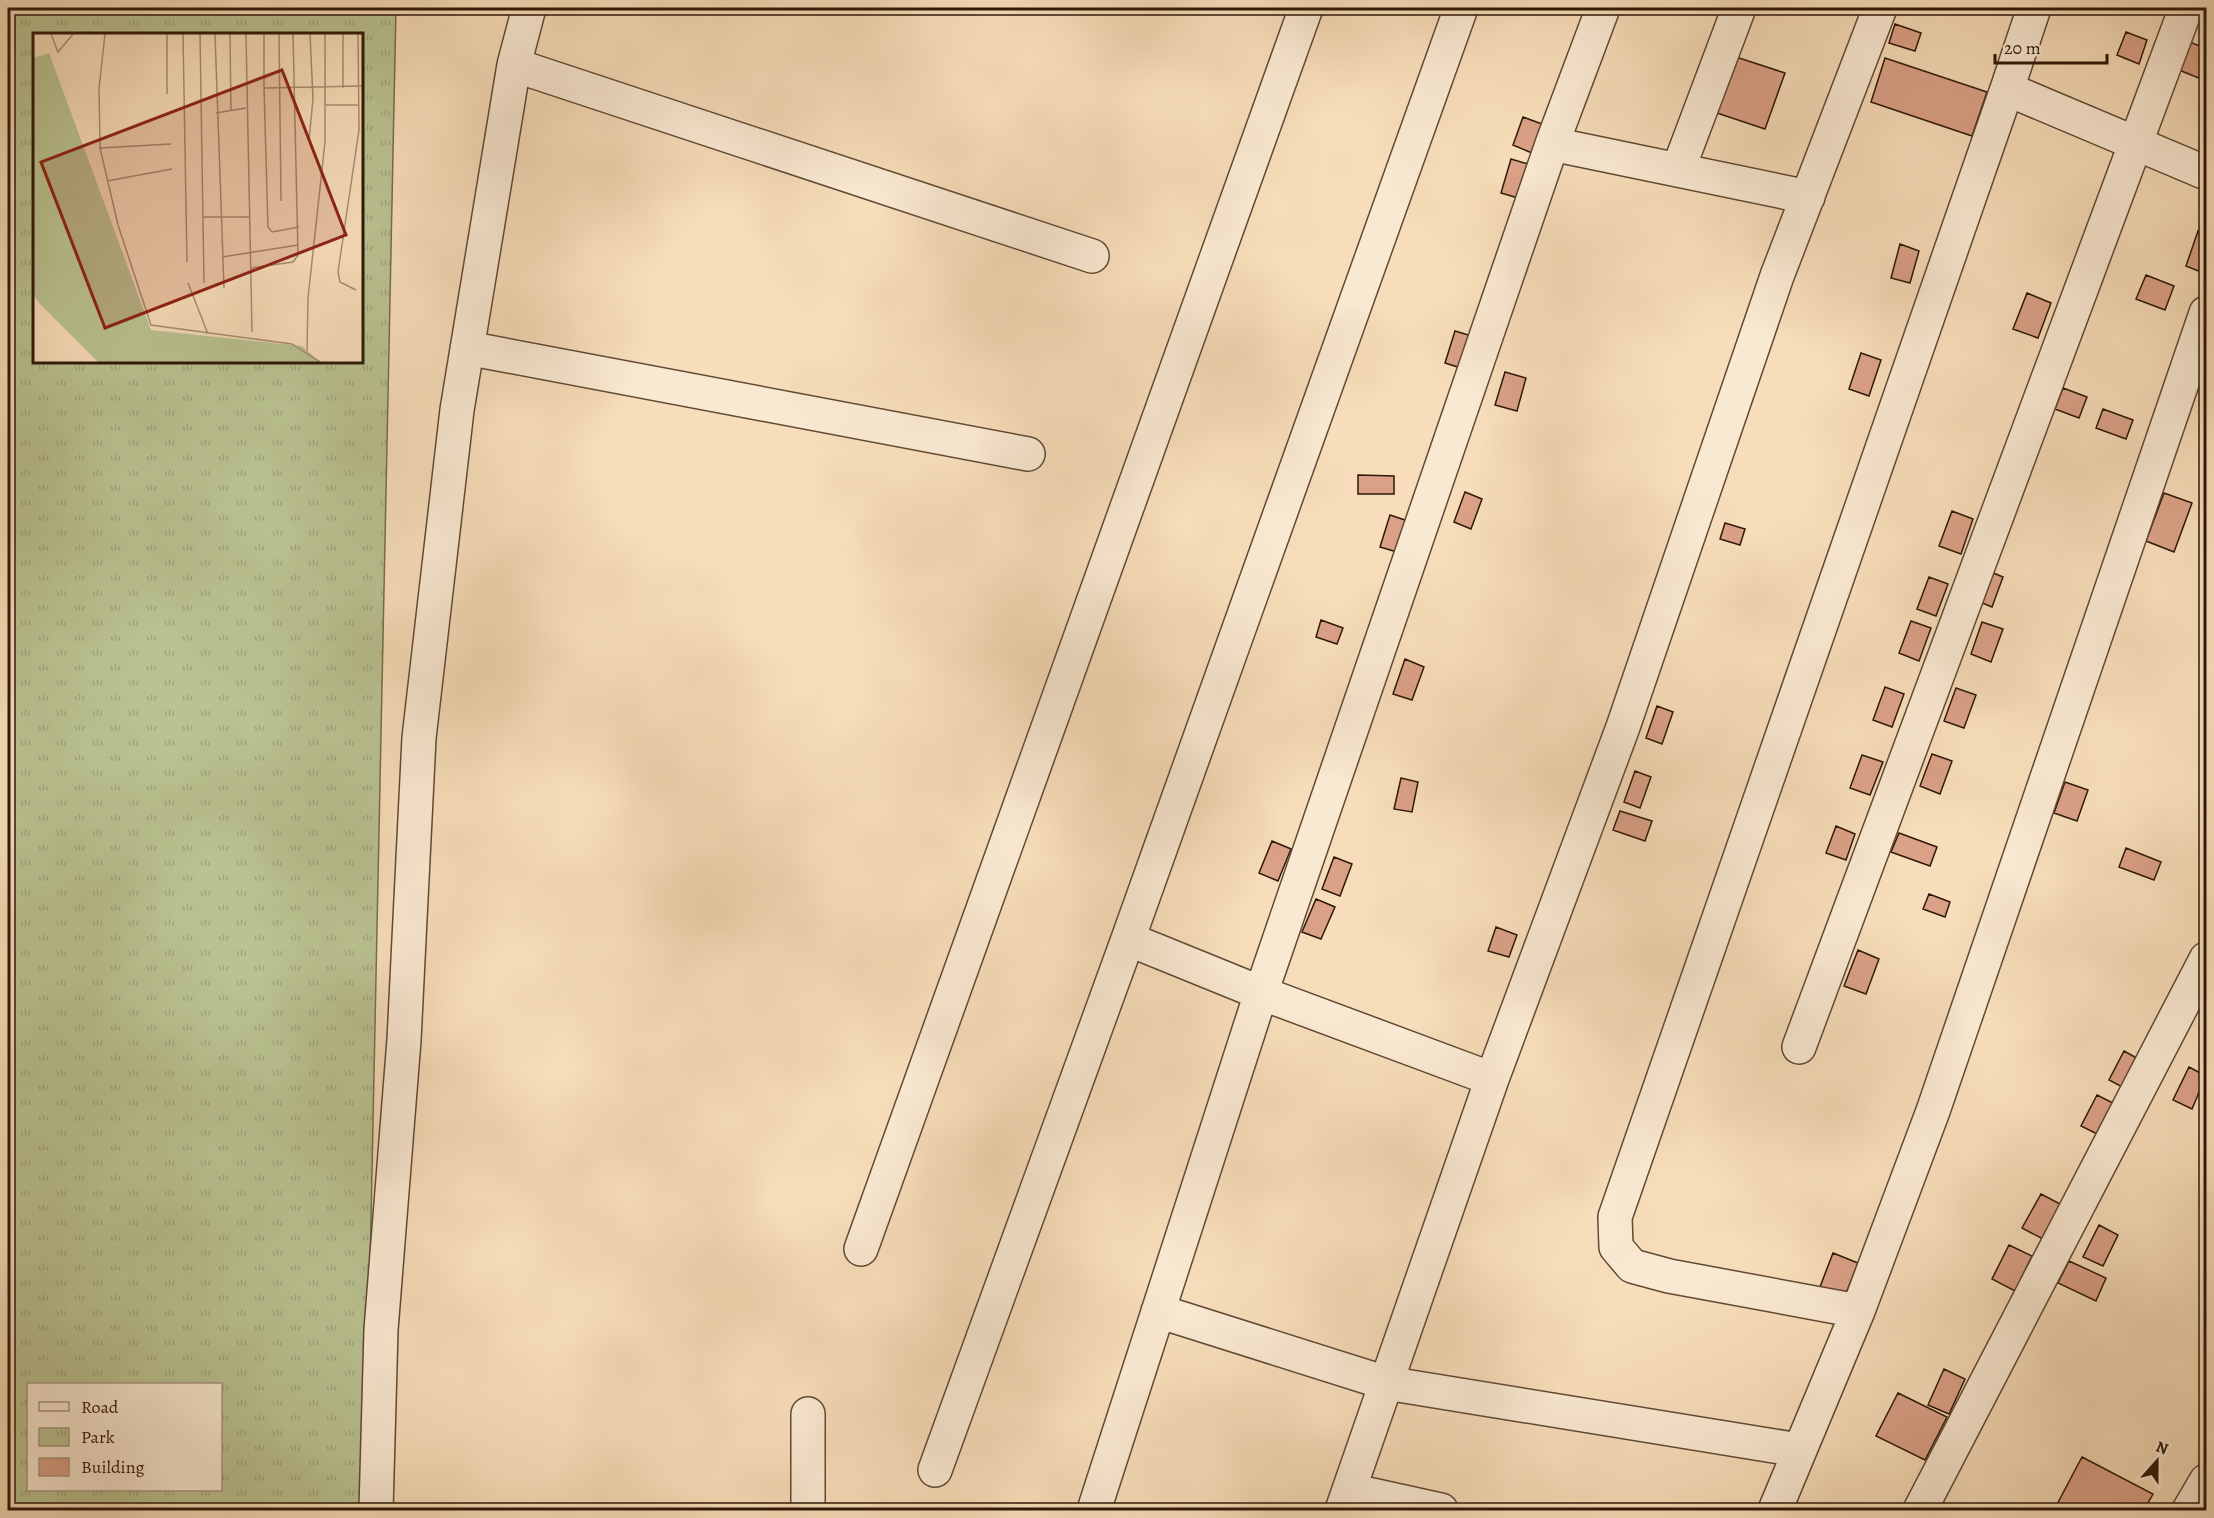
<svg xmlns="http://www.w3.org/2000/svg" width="2214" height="1518" viewBox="0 0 2214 1518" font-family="Alegreya,serif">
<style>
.park{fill:url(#park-tufts);stroke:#746d4d;stroke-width:1.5;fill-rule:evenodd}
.building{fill:#dba187;stroke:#2e1809;stroke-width:1.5}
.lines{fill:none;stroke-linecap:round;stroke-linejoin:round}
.minor-casing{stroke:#604935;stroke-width:36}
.minor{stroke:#fae9d2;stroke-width:33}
.inset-road{fill:none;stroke:#a78e73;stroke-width:1.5}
.view{fill:#8f2418;fill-opacity:0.15;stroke:#8f2418;stroke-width:3}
.inset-edge{fill:none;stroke:#2e1809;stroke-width:3}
</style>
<defs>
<pattern id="park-tufts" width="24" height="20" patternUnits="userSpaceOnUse" patternTransform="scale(1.5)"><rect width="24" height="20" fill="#bac291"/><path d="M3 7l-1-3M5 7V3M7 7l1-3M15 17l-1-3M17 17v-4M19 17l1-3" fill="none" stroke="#a0a67c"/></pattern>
</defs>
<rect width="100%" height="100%" fill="#f7ddb9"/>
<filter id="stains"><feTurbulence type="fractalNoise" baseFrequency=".00333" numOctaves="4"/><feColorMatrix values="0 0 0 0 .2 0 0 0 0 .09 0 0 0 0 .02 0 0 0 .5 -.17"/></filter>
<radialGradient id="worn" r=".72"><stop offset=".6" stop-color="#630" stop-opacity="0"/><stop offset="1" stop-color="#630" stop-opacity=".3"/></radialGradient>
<path class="park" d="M8 8H396L365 1510H8ZM34 34H362V362H34ZM28 1384H220V1490H28Z"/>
<path class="building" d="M1895 24 1921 33 1915 51 1889 43Z
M2126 32 2147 40 2139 64 2117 55Z
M2189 42 2206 48V81L2179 70Z
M1730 55 1785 73 1765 129 1711 111Z
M1885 58 1987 92 1972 136 1871 102Z
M1523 117 1542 124 1532 153 1513 145Z
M1511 159 1528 164 1518 198 1501 193Z
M2198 231 2206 234V274L2186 266Z
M1900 244 1919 251 1910 283 1891 278Z
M2146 275 2174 286 2165 310 2136 299Z
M2027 293 2051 303 2038 338 2013 329Z
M1455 331 1475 337 1464 369 1445 363Z
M1861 353 1881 360 1869 396 1849 389Z
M1505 372 1526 378 1517 411 1495 405Z
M2063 388 2087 397 2079 418 2055 409Z
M2103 409 2133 420 2126 439 2096 428Z
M1358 475 1394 476V494H1358Z
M1465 492 1482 499 1471 529 1454 522Z
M2164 493 2192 503 2174 552 2146 541Z
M1952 511 1973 519 1961 554 1939 546Z
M1390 515 1408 521 1397 552 1380 547Z
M1725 523 1745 529 1740 545 1720 539Z
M1981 568 2003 577 1992 607 1970 598Z
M1929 577 1948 584 1936 616 1917 609Z
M1321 620 1343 628 1337 644 1316 637Z
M1911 621 1931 628 1919 661 1899 653Z
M1982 622 2003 629 1991 662 1971 654Z
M1405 659 1424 667 1412 700 1393 694Z
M1885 687 1904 694 1892 727 1873 720Z
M1956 688 1976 695 1964 728 1944 721Z
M1657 706 1673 712 1662 744 1646 738Z
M1932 754 1952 761 1940 794 1920 786Z
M1862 755 1883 762 1870 795 1850 788Z
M1635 771 1651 777 1640 808 1624 802Z
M1401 778 1418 782 1412 812 1394 809Z
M2065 782 2088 790 2077 821 2054 813Z
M1620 811 1652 821 1645 841 1613 830Z
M1836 826 1855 834 1846 860 1826 853Z
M1899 833 1937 847 1930 866 1891 852Z
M1272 841 1291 849 1278 881 1259 873Z
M2126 848 2161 862 2154 880 2119 867Z
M1334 857 1352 864 1340 896 1322 889Z
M1929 894 1950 902 1945 917 1923 909Z
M1316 899 1335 907 1321 939 1302 932Z
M1496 927 1517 935 1509 957 1488 951Z
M1858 950 1879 959 1866 994 1844 986Z
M2124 1051 2144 1062 2128 1090 2109 1080Z
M2189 1067 2206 1076 2192 1109 2173 1100Z
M2097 1095 2117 1105 2101 1136 2081 1126Z
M2041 1194 2062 1205 2043 1239 2022 1228Z
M2099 1225 2118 1235 2103 1266 2083 1257Z
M2009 1245 2032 1256 2015 1291 1992 1279Z
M1833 1253 1858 1263 1843 1301 1818 1292Z
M2069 1261 2106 1278 2096 1301 2058 1283Z
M1944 1369 1965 1379 1949 1414 1928 1405Z
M1898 1393 1947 1417 1925 1460 1876 1436Z
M2082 1457 2153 1494 2144 1510H2054Z"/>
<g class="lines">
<defs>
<path id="minor" d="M2034 8 2007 89 2206 173
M514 65 1092 256
M1552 144 1808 197
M1678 170 1739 8
M467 348 1028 454
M1128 939 1261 993 1492 1079
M1799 1047 2186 8
M861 1249 1306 8
M1158 1311 1386 1383 1799 1450
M1858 1311 1669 1276 1632 1266 1616 1247 1615 1217 2007 89
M935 1470 1128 939 1461 8
M1350 1490 1441 1510
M376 1510 381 1330 404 1040 419 738 457 410 514 65 529 8
M808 1510V1414
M1094 1510 1261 993 1552 144 1603 8
M1342 1510 1492 1079 1623 727 1777 276 1880 8
M1775 1510 1858 1311 1933 1111 2206 313
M1920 1510 2206 959
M2189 1510 2206 1481"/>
</defs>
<use href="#minor" class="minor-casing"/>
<use href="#minor" class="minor"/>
</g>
<g transform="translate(33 33)">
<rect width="330" height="330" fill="#f7ddb9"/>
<path d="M16 20 118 297 269 313 287 329H65L7 271 0 261V25Z" fill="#bac291"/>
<path class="inset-road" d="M18 1 25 19 40 1M72 1 66 56 67 115 85 192 118 292 259 311 287 329M150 1 154 229M167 1 171 250M182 1 191 255M197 1 198 78M213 1 219 299M231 1V55L329 53M246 1 248 168M231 55 235 194 239 199 266 194M310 55V1M134 61V1M293 72H326M183 80 213 75M276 107 280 66 277 1M67 115 138 111M74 148 139 136M170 184H216M189 224 265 212M218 235 260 229 265 222 260 1M155 250 175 301M323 257 307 249 305 239 326 97 325 1M274 318 275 265 292 109V1"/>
<path class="view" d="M249 37 313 202 72 295 8 129Z"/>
<rect width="330" height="330" class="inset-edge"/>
</g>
<rect width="2214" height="1518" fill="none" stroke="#f7ddb9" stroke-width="30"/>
<rect x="9" y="9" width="2196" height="1500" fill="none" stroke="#2e1809" stroke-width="3"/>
<rect x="15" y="15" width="2184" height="1488" fill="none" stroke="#2e1809" stroke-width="1.5"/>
<rect x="27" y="1383" width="195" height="108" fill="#fae9d2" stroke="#a89582" stroke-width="1.5"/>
<rect x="39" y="1402" width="30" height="9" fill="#fae9d2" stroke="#a89582" stroke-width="1.5"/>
<text x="81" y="1413" font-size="18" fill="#2e1809">Road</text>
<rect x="39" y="1428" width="30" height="18" fill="url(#park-tufts)" stroke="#a89582" stroke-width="1.5"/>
<text x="81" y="1443" font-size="18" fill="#2e1809">Park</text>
<rect x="39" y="1458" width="30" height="18" fill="#dba187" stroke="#a89582" stroke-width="1.5"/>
<text x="81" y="1473" font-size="18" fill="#2e1809">Building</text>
<g transform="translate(2157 1461) rotate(21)" stroke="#fae9d2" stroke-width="4.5" paint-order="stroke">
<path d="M0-4.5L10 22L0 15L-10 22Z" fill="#2e1809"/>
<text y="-9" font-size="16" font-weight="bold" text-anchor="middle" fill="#2e1809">N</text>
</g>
<path d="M1995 54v9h112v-9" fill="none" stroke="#2e1809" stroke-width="3"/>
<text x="2004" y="54" font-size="18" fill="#2e1809" stroke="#fae9d2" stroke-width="4.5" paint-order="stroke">20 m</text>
<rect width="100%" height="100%" filter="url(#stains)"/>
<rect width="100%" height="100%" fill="url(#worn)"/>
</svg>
